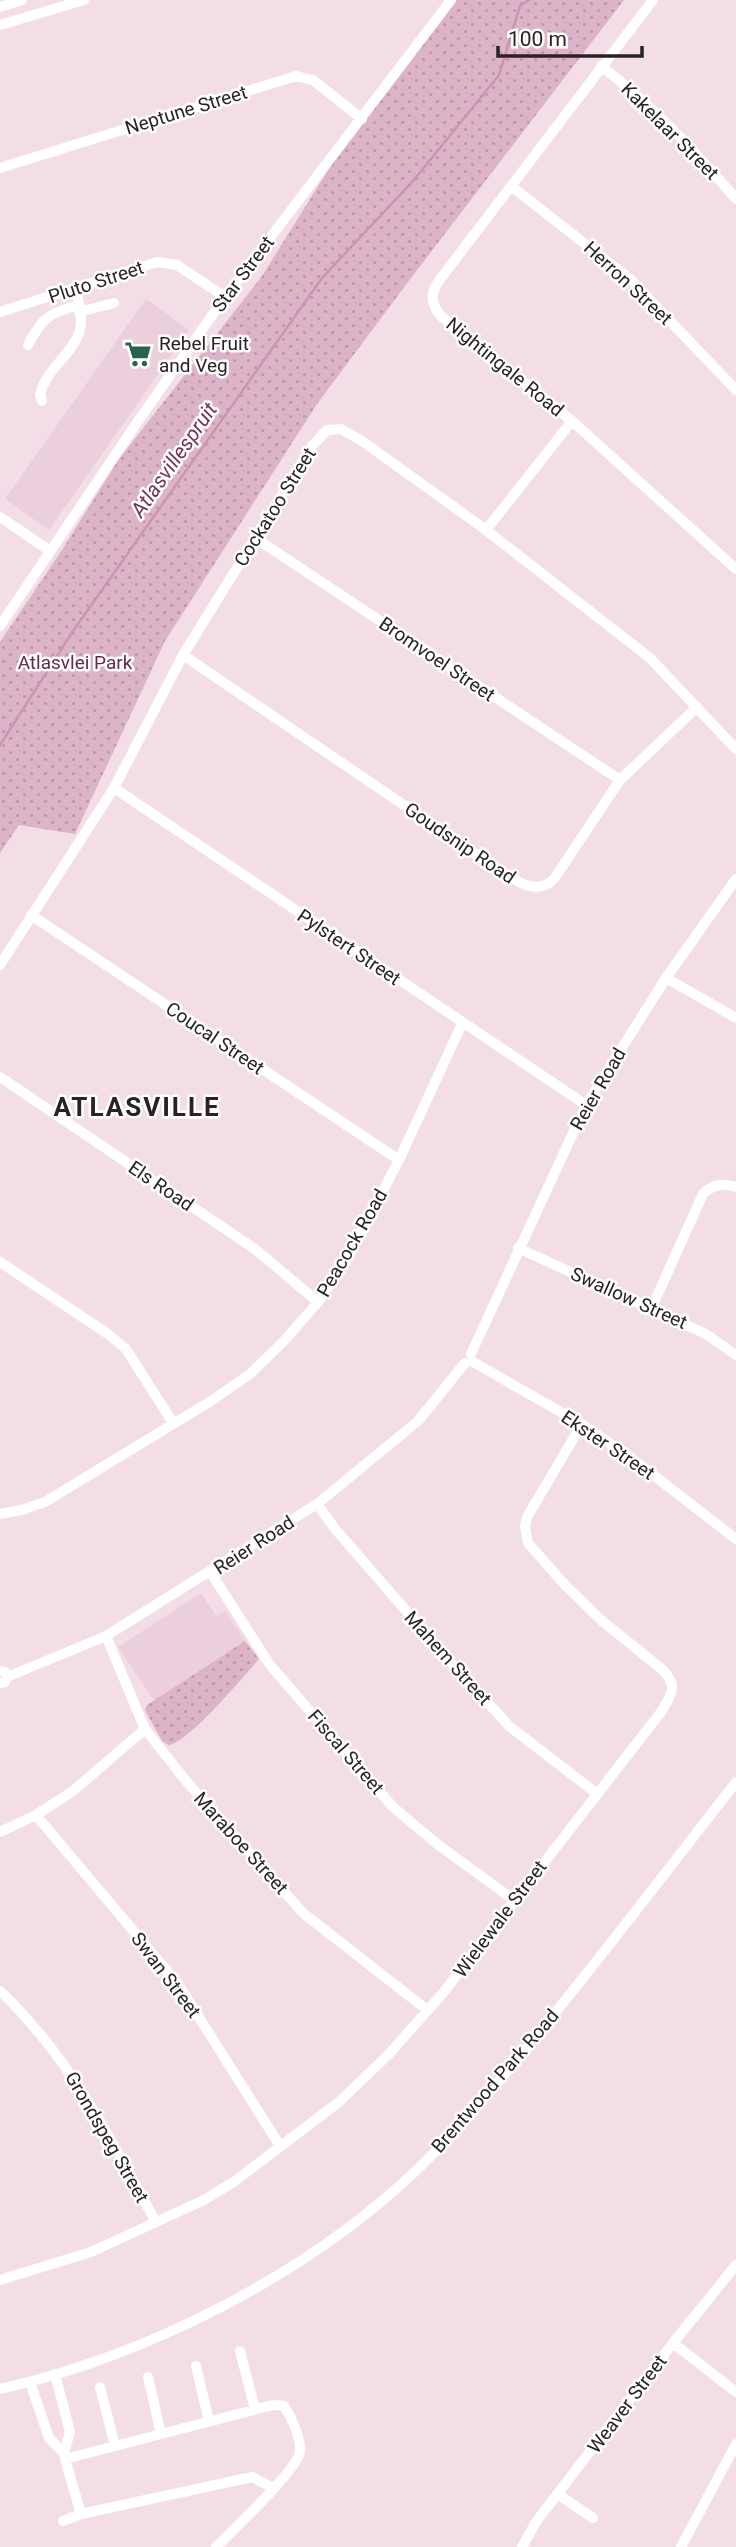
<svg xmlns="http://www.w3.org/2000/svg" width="736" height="2547" viewBox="0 0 736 2547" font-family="Roboto,sans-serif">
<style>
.built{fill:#ebcfdd}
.park{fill:url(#park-dots)}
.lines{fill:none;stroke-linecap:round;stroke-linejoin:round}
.stream{stroke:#cd94b2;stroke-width:2.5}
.minor{stroke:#fff;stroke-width:10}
.labels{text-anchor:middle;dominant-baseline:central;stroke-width:5;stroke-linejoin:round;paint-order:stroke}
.street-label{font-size:19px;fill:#292225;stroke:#fff}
.poi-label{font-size:19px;fill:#292225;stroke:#fff;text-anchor:start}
.park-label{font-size:19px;fill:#6a264f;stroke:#fff}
.water-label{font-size:21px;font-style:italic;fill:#77325a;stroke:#fff}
.district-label{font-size:26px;font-weight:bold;letter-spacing:2px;fill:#292225;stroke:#fff}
</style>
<defs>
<pattern id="park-dots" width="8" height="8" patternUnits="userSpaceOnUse" patternTransform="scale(1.75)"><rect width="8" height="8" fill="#dcb3c7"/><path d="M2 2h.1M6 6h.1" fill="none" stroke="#bd9aab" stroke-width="1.8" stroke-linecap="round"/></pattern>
</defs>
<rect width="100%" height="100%" fill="#f3dee8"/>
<path class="built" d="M146 299 189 330 49 530 5 499Z
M201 1593 216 1616 225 1611 245 1641 154 1700 118 1647Z"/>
<path class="park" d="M457 0H624L408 282 317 404 165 641 75 834 19 825 0 853V642L60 553 119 459 262 276 350 135Z
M245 1641 259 1659C243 1677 189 1742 169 1745L162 1741 145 1710 147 1705Z"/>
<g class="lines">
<path class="stream" d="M0 745 73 631 322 278 413 181 499 75 520 6 529 0"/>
<path class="minor" d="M653 0 438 282C430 294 431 305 441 316L572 421 736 569
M0 7 22 0
M0 25 84 0
M601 66C652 105 694 150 736 199
M0 168 296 76 313 80 362 119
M511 186 630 279 736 390
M0 312 157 262 177 265 225 297
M79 312 114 303
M28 345C42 318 49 313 79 305
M42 401 40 395C45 370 71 356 79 333 84 320 78 301 76 288
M0 517 50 551
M486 530 572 421
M255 538 620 780
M0 626 134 427 225 297 451 0
M183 655 495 867C512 878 535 898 554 879L620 780 697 707
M114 788 586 1105
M31 915 399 1160
M0 965 114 788 183 655 313 445 327 430 341 429 362 441 486 530 650 658 736 749
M666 978 736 1018
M0 1077 255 1249 318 1302
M518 1248 706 1334 736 1355
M0 1262 108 1334 126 1349 173 1423
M652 1307 703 1194C713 1184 723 1183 736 1187
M471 1354 586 1105 666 978 736 879
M473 1362 582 1424 630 1457 736 1539
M317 1504 336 1530 449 1660 509 1726 596 1793
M0 1514 21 1510 45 1502 211 1401 250 1374 284 1341 318 1302 345 1263 399 1160 462 1024
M211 1573 270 1665 393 1807 437 1844 514 1900
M106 1636 145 1729 187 1782 303 1913 426 2009
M0 1671 5 1672 7 1677 5 1682 0 1683
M7 1677 106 1636 317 1504 418 1421 465 1363
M36 1815 178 1984 280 2146
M0 1832 36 1815 73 1791 145 1729
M0 1991C15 2004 27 2019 40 2034 88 2092 120 2157 156 2222
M0 2280 91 2252 204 2200 235 2181 339 2102 389 2054 443 1993 661 1712C671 1695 679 1687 663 1670L601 1620 565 1585 528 1543 525 1526 527 1517 582 1424
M673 2343 736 2392
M240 2351 255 2409
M196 2366 209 2421
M55 2374 70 2432 64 2453 65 2459 81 2514
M148 2377 161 2434
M30 2382 49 2438 64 2453
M100 2387 115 2446
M0 2389C150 2355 310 2273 421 2166 474 2114 520 2056 567 1998 624 1927 680 1854 736 1782
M65 2459 273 2405 284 2406C292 2418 301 2438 300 2452 298 2469 231 2532 216 2547
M559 2495 593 2518
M63 2521 81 2514 252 2477 273 2488
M522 2547 536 2522 673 2343 736 2265
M681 2547 736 2444"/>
</g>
<defs>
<symbol id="supermarket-bare" viewBox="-9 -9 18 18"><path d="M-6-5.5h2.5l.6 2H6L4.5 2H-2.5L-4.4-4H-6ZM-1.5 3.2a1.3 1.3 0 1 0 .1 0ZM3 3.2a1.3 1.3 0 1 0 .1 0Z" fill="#27634d" stroke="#fff" stroke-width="2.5" paint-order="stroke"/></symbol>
</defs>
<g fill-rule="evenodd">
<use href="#supermarket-bare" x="119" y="335" width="38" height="38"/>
</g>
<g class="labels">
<g class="street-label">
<text transform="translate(186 110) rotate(-17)">Neptune Street</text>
<text transform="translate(670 131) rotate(45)">Kakelaar Street</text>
<text transform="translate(243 274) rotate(-53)">Star Street</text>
<text transform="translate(96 282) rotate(-18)">Pluto Street</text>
<text transform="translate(628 283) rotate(43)">Herron Street</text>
<text transform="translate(505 367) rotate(39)">Nightingale Road</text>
<text transform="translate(275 507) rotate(-58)">Cockatoo Street</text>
<text transform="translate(437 659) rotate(34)">Bromvoel Street</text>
<text transform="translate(460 843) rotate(34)">Goudsnip Road</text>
<text transform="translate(349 947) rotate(34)">Pylstert Street</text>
<text transform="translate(215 1038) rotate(34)">Coucal Street</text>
<text transform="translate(598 1089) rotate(-60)">Reier Road</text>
<text transform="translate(161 1186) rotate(34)">Els Road</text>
<text transform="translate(352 1243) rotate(-60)">Peacock Road</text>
<text transform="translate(629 1298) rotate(24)">Swallow Street</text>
<text transform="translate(608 1445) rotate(34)">Ekster Street</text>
<text transform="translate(254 1545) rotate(-33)">Reier Road</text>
<text transform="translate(448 1658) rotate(48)">Mahem Street</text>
<text transform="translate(346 1752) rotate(49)">Fiscal Street</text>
<text transform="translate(241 1843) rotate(48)">Maraboe Street</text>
<text transform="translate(500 1919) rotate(-53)">Wielewale Street</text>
<text transform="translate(166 1975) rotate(53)">Swan Street</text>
<text transform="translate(495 2081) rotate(-49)">Brentwood Park Road</text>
<text transform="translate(107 2137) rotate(60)">Grondspeg Street</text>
<text transform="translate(627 2404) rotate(-53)">Weaver Street</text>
</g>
<g class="poi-label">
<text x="159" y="343">Rebel Fruit<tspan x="159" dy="22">and Veg</tspan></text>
</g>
<g class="park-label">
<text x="75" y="662">Atlasvlei Park</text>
</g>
<g class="water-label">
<text transform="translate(174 460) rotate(-55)">Atlasvillespruit</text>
</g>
<g class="district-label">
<text x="137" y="1107">ATLASVILLE</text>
</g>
</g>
<path d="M498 46v10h144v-10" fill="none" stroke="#292225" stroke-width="3.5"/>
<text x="508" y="46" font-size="21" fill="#292225" stroke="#ffffff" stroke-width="5" paint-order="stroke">100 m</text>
</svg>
